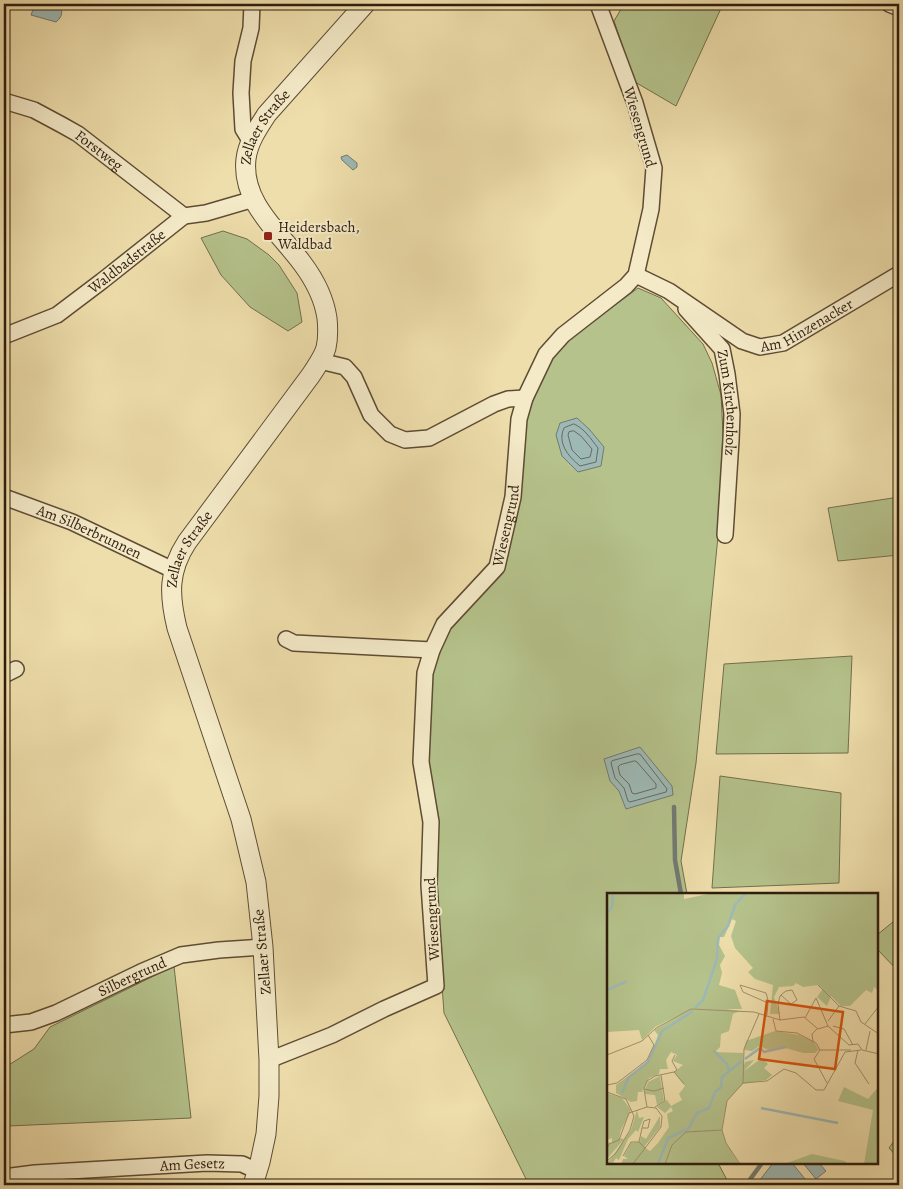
<svg xmlns="http://www.w3.org/2000/svg" width="903" height="1189" viewBox="0 0 903 1189" font-family="Alegreya,serif">
<style>
.green{fill:#b5c28b;stroke:#726f4c}
.water{fill:#9eb9b5;stroke:#727a72}
.lines{fill:none;stroke-linecap:round;stroke-linejoin:round}
.shore{stroke:#666a61;stroke-width:1}
.stream{stroke:#727a72;stroke-width:4.5}
.minor-casing{stroke:#5f4c34;stroke-width:18}
.tertiary-casing{stroke:#5f4c34;stroke-width:21}
.minor{stroke:#f4eac8;stroke-width:15}
.tertiary{stroke:#f4eac8;stroke-width:19}
.poi-dot{fill:#8f2418;stroke:#f4eac8;stroke-width:2}
.labels{text-anchor:middle;dominant-baseline:central;stroke-width:4;stroke-linejoin:round;paint-order:stroke}
.street-label{font-size:15px;fill:#2f1c0d;stroke:#f4eac8}
.poi-label{font-size:15px;fill:#2f1c0d;stroke:#f4eac8;text-anchor:start}
.inset-river{fill:none;stroke:#9eb9b5;stroke-width:2.5}
.inset-road{fill:none;stroke:#a2906c;stroke-width:1}
.view{fill:#d6530c;fill-opacity:0.15;stroke:#d6530c;stroke-width:2.5}
.inset-edge{fill:none;stroke:#2f1c0d;stroke-width:2.5}
</style>
<rect width="100%" height="100%" fill="#eedeab"/>
<filter id="stains"><feTurbulence type="fractalNoise" baseFrequency=".004" numOctaves="4"/><feColorMatrix values="0 0 0 0 .2 0 0 0 0 .09 0 0 0 0 .02 0 0 0 .5 -.17"/></filter>
<radialGradient id="worn" r=".72"><stop offset=".6" stop-color="#630" stop-opacity="0"/><stop offset="1" stop-color="#630" stop-opacity=".3"/></radialGradient>
<path class="green" d="M624 4H723L676 106 635 82 614 21Z
M223 231 247 239 269 255 279 265 297 293 302 322 288 331 250 307 221 275 201 238Z
M638 288 661 298 703 344 712 363 721 395 723 433 718 536 696 763 681 861 687 894H608V1163H718L727 1180 723 1185H529L444 1013 426 761 430 673 449 627 502 571 525 420 536 387 551 359 568 340Z
M899 497V555L838 561 828 508Z
M852 656 848 753 716 754 724 664Z
M720 776 841 793 839 883 712 888Z
M899 917V972L877 949V935Z
M174 966 191 1118 8 1126 4 1123V1068L34 1049 50 1027Z
M899 1134V1159L889 1148Z"/>
<path class="water" d="M35 4H61C62 13 63 16 56 22L31 15Z
M347 155 357 163V167L353 170 342 160 341 157Z
M577 418 589 429 604 447 601 466 578 472 562 456 556 435 560 423Z
M640 747 672 786 673 795 626 809 619 791 610 781 604 759Z
M773 1163H792L810 1185H756Z
M803 1163H819L826 1171 816 1179Z"/>
<g class="lines">
<path class="shore" d="M574 424C584 428 591 439 598 448L596 462 580 466C568 456 557 443 564 428Z
M574 431 581 436 592 449 590 457 581 459 572 450 568 435 569 432Z
M637 754H640L667 789 666 792 630 802 628 801 624 788 615 778 611 763 612 761Z
M635 761 637 762 656 784V788L635 794 632 793 629 784 620 775 618 767 620 765Z"/>
<path class="stream" d="M674 807 675 860 681 894
M746 1185 762 1163"/>
<defs>
<g id="minor">
<path d="M889 4 899 8"/>
<path id="s1" d="M4 101 34 110 62 125 78 134 184 216"/>
<path d="M251 142 243 129 241 93 243 61 251 28 252 4"/>
<path id="s2" d="M636 275 669 291 742 341 760 347 783 343 899 274"/>
<path id="s3" d="M686 309 722 349 727 374 732 414 731 440 725 535"/>
<path id="s4" d="M4 336 57 315 102 281 184 216 206 213 254 199"/>
<path d="M320 361 345 367 354 377 371 415 390 434 405 440 429 438 494 404 508 399 525 398"/>
<path id="s5" d="M4 497 72 522 173 570"/>
<path d="M286 639 294 643 432 650"/>
<path d="M4 675 16 669"/>
<path id="s6" d="M4 1025 31 1022 56 1013 141 972 181 955 219 950 263 947"/>
<path id="s7" d="M269 1060 332 1035 384 1009 436 986 429 885 431 822 421 762 425 673 432 650 444 624 497 567 513 497 519 419 525 398 546 354 563 335 626 286 636 275 651 209 654 168 635 103 598 4"/>
<path id="s8" d="M4 1177 35 1173 207 1163 242 1164 257 1171"/>
</g>
<g id="tertiary">
<path id="s9" d="M253 1185 260 1162 266 1134 269 1096V1060L263 947 256 882 241 819 177 628C169 595 168 571 187 542L311 375C316 367 323 358 326 348 328 339 328 328 327 318 324 298 314 279 302 263 279 232 241 202 246 159 248 142 258 128 267 114L365 4"/>
</g>
</defs>
<use href="#minor" class="minor-casing"/>
<use href="#tertiary" class="tertiary-casing"/>
<use href="#minor" class="minor"/>
<use href="#tertiary" class="tertiary"/>
</g>
<rect class="poi-dot" x="263" y="231" width="10" height="10" rx="2.5"/>
<g class="labels">
<g class="street-label">
<text transform="translate(640 127) rotate(74)">Wiesengrund</text>
<text stroke="none"><textPath href="#s9" startOffset="1150">Zellaer Straße</textPath></text>
<text stroke="none"><textPath href="#s1" startOffset="108">Forstweg</textPath></text>
<text stroke="none"><textPath href="#s4" startOffset="145">Waldbadstraße</textPath></text>
<text stroke="none"><textPath href="#s2" startOffset="196">Am Hinzenacker</textPath></text>
<text stroke="none"><textPath href="#s3" startOffset="108">Zum Kirchenholz</textPath></text>
<text stroke="none"><textPath href="#s7" startOffset="670">Wiesengrund</textPath></text>
<text stroke="none"><textPath href="#s5" startOffset="92">Am Silberbrunnen</textPath></text>
<text stroke="none"><textPath href="#s9" startOffset="655">Zellaer Straße</textPath></text>
<text transform="translate(432 919) rotate(-93)">Wiesengrund</text>
<text transform="translate(262 952) rotate(-95)">Zellaer Straße</text>
<text stroke="none"><textPath href="#s6" startOffset="138">Silbergrund</textPath></text>
<text stroke="none"><textPath href="#s8" startOffset="189">Am Gesetz</textPath></text>
</g>
<g class="poi-label">
<text x="278" y="227">Heidersbach,<tspan x="278" dy="17">Waldbad</tspan></text>
</g>
</g>
<g transform="translate(607 893)">
<rect width="271" height="271" fill="#eedeab"/>
<path d="M0 0H77V6L101 1 96 0H271V97L267 94 265 100 259 97 243 113H234L224 103 220 113 210 104 216 96 211 92 196 94 189 90 186 93 172 94 167 104 173 121H163L166 92 148 86 141 79 146 75 128 55 124 43 129 28 125 26 117 44H113L112 52 118 63 113 72 115 80 112 92 128 97 135 116H119L133 118 126 121 122 138 114 141 113 154 108 159 136 160V175L138 169 147 167 137 178 155 165 161 171 157 175 165 182 159 187 136 191 120 208 115 236 119 250 132 271H14L16 266H21L17 263 24 250 33 249 34 243 39 246 53 223V234L37 254 43 258 51 250 62 234 60 221 66 218 64 214 58 220 50 214 60 207 64 213 75 207 72 201 78 193 67 179 76 172 66 168 70 162 64 159 59 167 61 176H53L52 181 42 185 35 199H31L30 208 24 209 9 200V192L43 167 51 142 47 137 72 122 48 134 35 147 32 137 0 139ZM168 138 192 142 207 149 212 157 208 160H196L175 154 162 157 152 153 145 158 137 157 139 148ZM53 183 57 208 50 212 48 202 38 201V197L41 189ZM272 193 271 271H257L266 217 231 208 237 194 261 206ZM0 200 15 205 24 217 14 237 12 245 17 246 0 266V249L5 250V245L0 247ZM30 217 32 225 37 224 31 239 29 237 21 246 12 267 9 265 5 271H0L24 237ZM205 261 238 268 241 271H177Z" fill="#b5c28b"/>
<path class="inset-river" d="M0 20 5 14 6 0M0 97 20 88M88 115 96 107 110 66 111 45 121 33 128 12 139 0M107 158 120 171 122 179M138 166 153 155 157 159 179 154M15 200 21 185 41 169 55 138 86 118M154 215 231 230M51 271 61 245 81 236 90 220 102 215 108 199 114 194 115 184 135 168"/>
<path class="inset-road" d="M211 92 232 113 249 118 254 129 272 141M159 124 160 121 161 110V107L159 100 133 92 136 99 161 110M198 125 209 105 221 133M166 126 169 138 190 140 209 150 213 157H244M173 127 171 111 173 103 175 101 179 98 185 97 190 107 184 111 174 102M221 128 232 113M258 131 272 113M221 133 242 152 251 151 255 157 272 161M226 133 237 136 246 152M206 149 205 141 210 136M213 157 207 166 220 190M251 157 248 170 262 191M259 157 263 138M0 162 35 148 49 135 84 116 147 119 173 127 197 124 211 136 221 133M68 162 65 168 70 177 67 179 77 191M136 190 137 156 152 121M0 192 10 190 40 167 47 152 41 142M37 196 47 198 57 195M0 199 19 206 27 223 23 237 9 260 0 268M40 214 37 196 40 188 48 183 67 179M48 214 58 208 54 182M32 249 35 235H41L43 226 37 228 35 235M0 256 2 251 12 247 22 220 40 214 49 215 55 223 54 234 26 271M16 263 24 249H32L38 255M58 271 65 252 79 239 115 237M133 271 119 250 115 237 120 208 136 190 160 188 177 176 189 180 209 197H217L238 159 254 157"/>
<path class="view" d="M160 108 236 119 228 176 152 166Z"/>
<rect width="271" height="271" class="inset-edge"/>
</g>
<rect width="903" height="1189" fill="none" stroke="#eedeab" stroke-width="20"/>
<rect x="5" y="5" width="893" height="1179" fill="none" stroke="#2f1c0d" stroke-width="2.5"/>
<rect x="10" y="10" width="883" height="1169" fill="none" stroke="#2f1c0d"/>
<rect width="100%" height="100%" filter="url(#stains)"/>
<rect width="100%" height="100%" fill="url(#worn)"/>
</svg>
